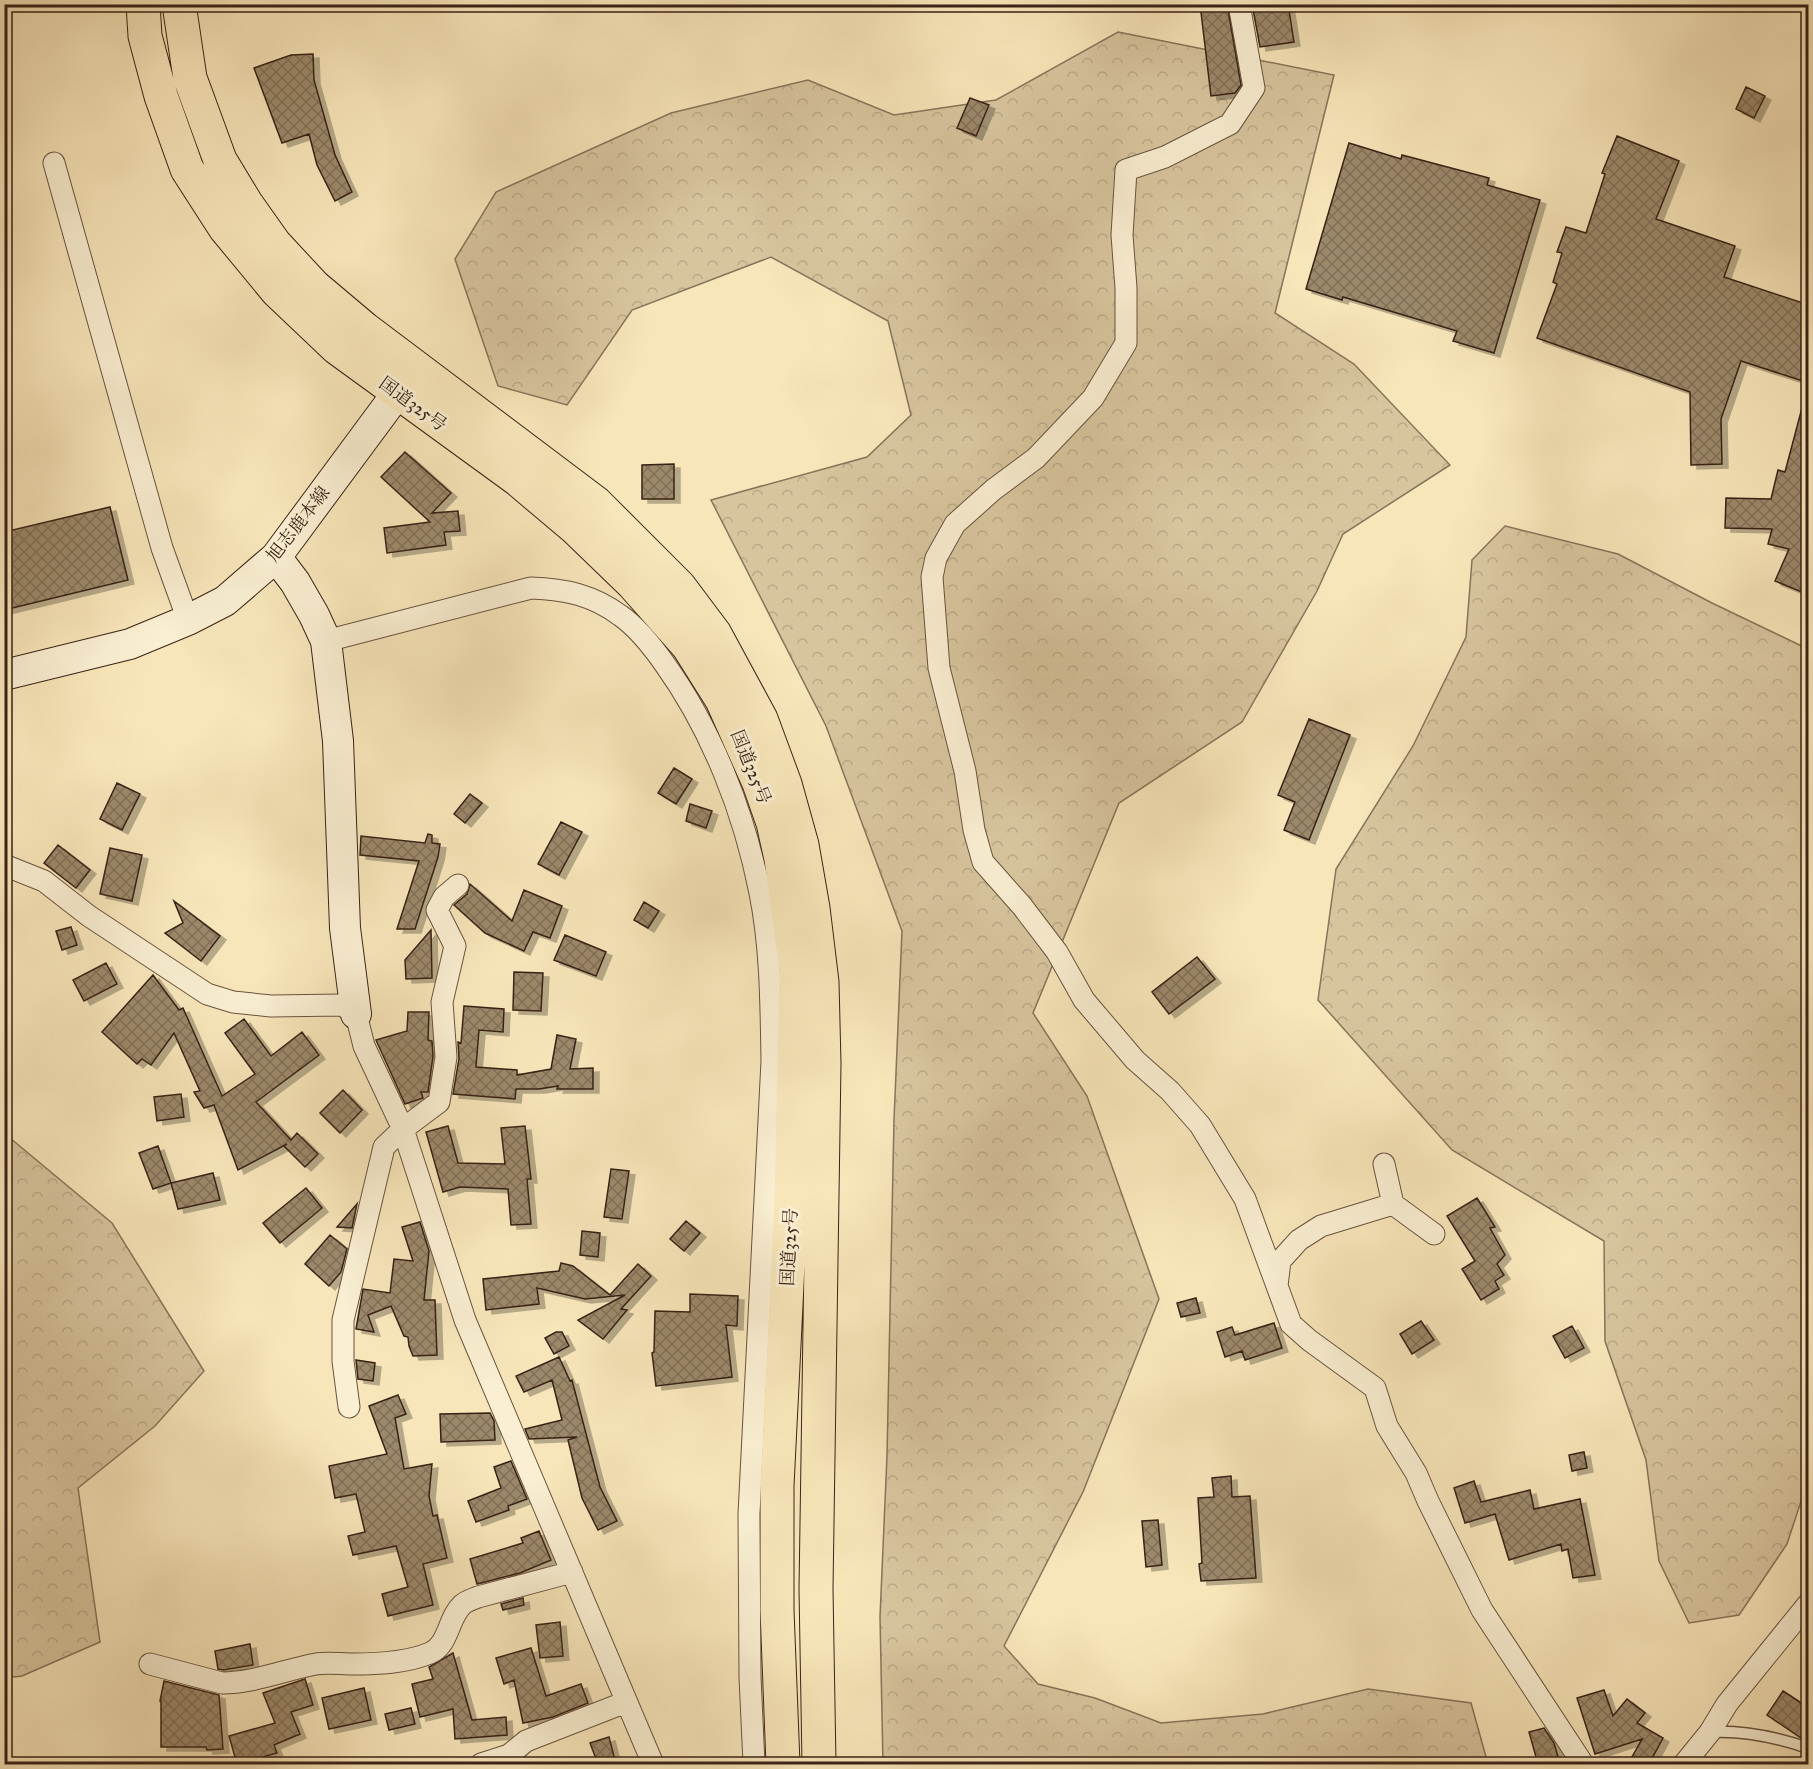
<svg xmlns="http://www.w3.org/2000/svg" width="1813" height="1769" viewBox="0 0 1813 1769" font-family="'IM FELL Great Primer','Noto Serif JP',serif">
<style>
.forest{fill:url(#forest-crowns);stroke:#88745a;stroke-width:1.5}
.building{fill:url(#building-cross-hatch);stroke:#392216;stroke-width:1.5;filter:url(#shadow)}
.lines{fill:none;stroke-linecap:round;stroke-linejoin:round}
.lane-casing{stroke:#69533f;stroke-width:13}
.street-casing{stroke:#69533f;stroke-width:23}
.secondary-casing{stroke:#392216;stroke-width:32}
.highway-casing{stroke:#392216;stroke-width:35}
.lane{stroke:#faefd2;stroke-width:10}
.street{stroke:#faefd2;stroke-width:21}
.secondary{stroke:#faefd2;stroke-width:30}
.highway{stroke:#f8e6ba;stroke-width:33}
.labels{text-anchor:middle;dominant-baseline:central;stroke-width:6;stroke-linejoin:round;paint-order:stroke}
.street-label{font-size:18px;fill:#392216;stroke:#faefd2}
</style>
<defs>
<pattern id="forest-crowns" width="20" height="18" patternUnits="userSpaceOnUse" patternTransform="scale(1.5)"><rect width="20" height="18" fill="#d8c59e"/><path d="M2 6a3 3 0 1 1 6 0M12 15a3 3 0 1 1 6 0" fill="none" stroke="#baa987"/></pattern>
<pattern id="building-cross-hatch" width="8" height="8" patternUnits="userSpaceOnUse" patternTransform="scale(1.5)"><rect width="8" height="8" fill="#9c886b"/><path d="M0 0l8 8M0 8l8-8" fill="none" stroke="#806f57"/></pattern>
<filter id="shadow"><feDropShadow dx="6" dy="4" stdDeviation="0" flood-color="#0004"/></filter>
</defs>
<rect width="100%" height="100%" fill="#f8e6ba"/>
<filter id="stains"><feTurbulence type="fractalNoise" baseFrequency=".00333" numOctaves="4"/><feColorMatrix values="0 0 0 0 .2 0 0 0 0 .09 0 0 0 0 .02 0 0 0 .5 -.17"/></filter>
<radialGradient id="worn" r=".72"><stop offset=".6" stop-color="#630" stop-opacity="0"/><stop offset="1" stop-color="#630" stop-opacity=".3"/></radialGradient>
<path class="forest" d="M1118 32 1334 75 1275 313 1354 364 1450 465 1343 534 1317 591 1242 722 1119 803 1033 1013 1087 1096 1159 1299 1083 1492 1004 1646 1038 1684 1095 1698 1161 1723 1263 1714 1368 1689 1471 1703 1488 1764H883L880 1617 887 1456 894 1120 902 931 826 726 711 500 867 457 911 415 888 321 771 257 632 310 567 405 498 386 455 259 496 192 671 113 808 80 894 115 996 100Z
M1505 526 1618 554 1712 603 1808 649V1480L1787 1544 1739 1615 1689 1623 1659 1561 1646 1460 1605 1341 1604 1241 1452 1150 1318 1000 1336 869 1413 746 1466 637 1472 560Z
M4 1133 112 1223 204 1371 155 1426 78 1488 100 1642 22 1676 5 1678Z"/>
<path class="building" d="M1200 4H1227L1241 85 1235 93 1211 96Z
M1252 4H1288L1294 42 1260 47Z
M313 54 314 80 335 155 352 192 335 201 317 165 309 134 282 143 254 68 291 55Z
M1746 87 1765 96 1754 118 1736 109Z
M970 98 989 105 976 136 957 128Z
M1617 136 1679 161 1656 219 1735 246 1724 277 1809 305V383L1741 361 1721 419 1722 464 1691 465 1690 392 1537 338 1557 284 1553 282 1562 253 1557 252 1566 227 1586 233 1605 174 1602 173Z
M1349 143 1401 159 1402 155 1489 178 1487 185 1540 200 1494 353 1453 341 1457 331 1343 297 1342 300 1306 289Z
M1803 404H1809V595L1775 581 1789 549 1768 544 1772 529 1725 528 1726 498 1771 499 1778 470 1785 472Z
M405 452 451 493 432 513 458 511 460 531 444 532 446 545 387 553 384 528 430 522 381 477Z
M674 464V499H642V465Z
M110 507 128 580 4 610V532Z
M1309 719 1350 735 1309 840 1284 830 1295 802 1278 795Z
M674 768 692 779 676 804 658 793Z
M117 783 140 794 122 830 100 819Z
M470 794 482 803 465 823 454 814Z
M690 804 712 811 706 828 686 821Z
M561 822 582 832 559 875 538 864Z
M428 834 432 835V843L440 844 438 857 415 929H397L419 861 360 855 361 836 425 843Z
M58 845 90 870 76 888 44 863Z
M110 848 142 855 132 901 100 894Z
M470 884 512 921 524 890 562 906 550 938 533 932 524 951 485 933 454 905 467 894Z
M174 901 220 936 201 961 165 933 183 923Z
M644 902 659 911 648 928 634 920Z
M71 927 77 945 62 950 56 931Z
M431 930 432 978 406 979 405 960Z
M565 935 606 952 596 976 554 960Z
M1197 957 1215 979 1169 1014 1152 992Z
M106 963 117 984 84 1001 73 980Z
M514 972 543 973 541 1011 513 1010Z
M153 975 179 1010 183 1008 222 1096 255 1074 225 1033 244 1019 271 1056 302 1032 319 1055 256 1102 291 1140 297 1133 318 1154 305 1167 284 1146 287 1144 238 1170 214 1105 204 1108 194 1092 200 1091 174 1033 151 1065 142 1059 137 1064 102 1032Z
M464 1006 504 1009 503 1032 479 1030 476 1067 517 1070V1075L551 1069 557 1035 576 1039 570 1069 593 1068V1089H557L558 1086 539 1089H516L515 1099 453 1094 459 1059 458 1042 461 1043Z
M408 1012H429L428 1040 432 1041 433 1056 428 1092H421L423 1098 405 1104 376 1040 407 1031Z
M343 1090 362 1110 340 1133 320 1113Z
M181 1094 184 1117 157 1121 154 1097Z
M448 1126 458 1163 505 1164 501 1128 525 1126 531 1179H527L531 1224 511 1225 508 1189 460 1187 443 1192 426 1132Z
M158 1146 171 1183 153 1189 139 1153Z
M611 1169 629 1171 622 1219 604 1217Z
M213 1173 220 1200 178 1209 171 1183Z
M306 1188 322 1208 280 1243 263 1223Z
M1477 1198 1495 1227 1490 1228 1505 1255 1497 1264 1504 1275 1495 1281 1499 1289 1481 1300 1462 1269 1475 1261 1447 1216Z
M357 1204 352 1228 337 1227Z
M686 1221 700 1233 684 1251 670 1239Z
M420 1222 429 1251 424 1300H435L437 1355 413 1356 409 1346 408 1337 404 1336 391 1306 368 1315 374 1332 356 1329 363 1289 390 1293 394 1259 413 1261 402 1227Z
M582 1231 600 1233 598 1257 580 1255Z
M330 1235 347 1249 341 1272 329 1286 305 1264Z
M561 1263 573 1266 610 1295 638 1264 651 1276 621 1309 627 1310 603 1339 578 1320 625 1295 585 1299 537 1288 539 1304 486 1310 483 1279 559 1271Z
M690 1294 738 1296 737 1326 726 1325 732 1377 656 1386 652 1353 654 1352 655 1311 690 1312Z
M1196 1298 1200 1313 1181 1317 1177 1303Z
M1421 1321 1434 1340 1412 1354 1400 1334Z
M1274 1323 1282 1348 1245 1360 1242 1351 1225 1357 1217 1332 1232 1327 1235 1335Z
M1572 1326 1584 1348 1565 1358 1553 1336Z
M556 1332H562L569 1346 554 1354 545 1338Z
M559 1357 570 1381 572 1380 600 1487 617 1521 598 1530 582 1498 568 1440 577 1437 529 1439 525 1429 562 1420 552 1380 524 1392 516 1376Z
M356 1360 375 1363 373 1381 358 1379Z
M398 1395 406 1414 395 1418 404 1469 432 1464 429 1496 433 1516 437 1515 447 1558 423 1564 433 1605 388 1616 382 1594 408 1587 396 1546 353 1555 348 1536 365 1532 356 1494 335 1498 329 1466 387 1454 369 1406Z
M490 1413 494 1421 495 1440 441 1442 440 1414Z
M1584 1452 1587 1468 1572 1471 1569 1455Z
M511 1461 527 1499 508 1506 509 1510 476 1522 468 1501 501 1488 494 1467Z
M1231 1476 1232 1497 1250 1496 1256 1578 1201 1581 1199 1564 1202 1563 1198 1498 1214 1497 1212 1478Z
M1474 1481 1481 1502 1530 1490 1534 1509 1580 1499 1595 1575 1573 1578 1568 1549 1562 1551 1561 1544 1509 1560 1495 1514 1465 1523 1454 1488Z
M1158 1520 1162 1565 1146 1567 1142 1521Z
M539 1531 551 1560 520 1573 477 1584 470 1559 523 1543 521 1538Z
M523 1598 524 1605 503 1610 501 1604Z
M560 1622 563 1656 540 1658 536 1625Z
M250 1644 253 1665 223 1670 218 1669 215 1651Z
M531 1648 546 1696 581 1684 588 1703 553 1717 523 1723 514 1680 504 1684 496 1658Z
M453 1653 472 1720 506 1717 507 1735 455 1739 453 1709 420 1717 412 1684 433 1679 429 1667Z
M305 1679 313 1705 291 1712 300 1734 274 1745 277 1753 237 1764 229 1736 275 1723 263 1693Z
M164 1681 219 1695 223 1749 207 1750 206 1747H161V1701H160Z
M364 1688 371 1720 329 1729 322 1698Z
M1604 1690 1613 1716 1627 1699 1645 1713 1637 1723 1663 1738 1649 1764H1628L1642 1739 1595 1754 1577 1698Z
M1783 1691 1809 1708V1726L1801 1738 1767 1715Z
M411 1708 415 1724 389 1730 385 1714Z
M1544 1728 1554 1743 1560 1764H1538L1529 1732Z
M609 1737 616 1764H598L590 1743Z"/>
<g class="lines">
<defs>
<path id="lane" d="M1710 1732C1745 1730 1776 1737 1808 1748"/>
<path id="street" d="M1239 4 1254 88 1230 124 1165 157 1126 170 1122 235 1126 288V343L1093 398 1036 458 993 490 955 524 936 558 932 577 939 668 965 771 974 830 983 862 1022 906 1057 952 1084 1000 1135 1060 1170 1091 1200 1125 1245 1199 1291 1324 1309 1340 1375 1388 1387 1426 1416 1473 1428 1501 1482 1610 1583 1764
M54 163 162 548 188 620
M326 641 531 588C565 589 593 595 621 616 638 628 652 646 664 663 712 730 744 812 760 893 771 948 771 1005 772 1061L749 1514 750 1677 754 1764
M4 865 44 881 89 916 207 994 233 1002 271 1006 342 1005 356 1014 364 1046 403 1129 465 1320 653 1764
M1384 1164 1393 1204 1434 1234
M1277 1286 1280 1261 1299 1240 1321 1226 1393 1204
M349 1407 343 1361V1320L384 1147 403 1129 439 1102 446 1057 442 1002 455 946 437 910 444 897 458 885
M150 1664 222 1683C254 1683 284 1670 316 1664 327 1662 341 1664 353 1664 377 1664 406 1663 430 1653 449 1645 448 1618 462 1605 466 1601 473 1599 478 1597L572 1572
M481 1764 509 1755 526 1741 626 1702
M1684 1764 1710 1732 1727 1704 1808 1604"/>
<path id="secondary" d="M276 557 295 582 314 615 326 641 338 741 345 928 356 1014
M4 675 130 644 188 620 225 601 276 557 413 372"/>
<path id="highway" d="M143 4 145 36 161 96 187 169 225 228 277 291 337 348 517 479 575 528 633 584 688 646 722 700 759 783 773 823 781 859 796 969 791 1204 777 1486V1610L783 1764
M179 4 190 78 220 160 246 203 275 244 314 286 365 329 596 503 679 586 715 634 761 719 785 784 802 845 813 908 822 982 824 1064 816 1589 819 1764"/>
</defs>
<use href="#lane" class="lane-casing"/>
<use href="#street" class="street-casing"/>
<use href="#secondary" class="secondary-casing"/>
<use href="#highway" class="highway-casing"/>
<use href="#lane" class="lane"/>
<use href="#street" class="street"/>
<use href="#secondary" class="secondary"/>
<use href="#highway" class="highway"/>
</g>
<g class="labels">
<g class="street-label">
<text transform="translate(413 404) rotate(36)">国道325号</text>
<text transform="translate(298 524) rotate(-52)">旭志鹿本線</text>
<text transform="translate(751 767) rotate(68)">国道325号</text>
<text transform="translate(789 1247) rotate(-87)">国道325号</text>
</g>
</g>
<rect width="1813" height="1769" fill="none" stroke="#f8e6ba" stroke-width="24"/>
<rect x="6" y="6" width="1801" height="1757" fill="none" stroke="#392216" stroke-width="3"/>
<rect x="12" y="12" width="1789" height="1745" fill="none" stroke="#392216" stroke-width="1.5"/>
<rect width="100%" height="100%" filter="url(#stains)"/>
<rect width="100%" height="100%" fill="url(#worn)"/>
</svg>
